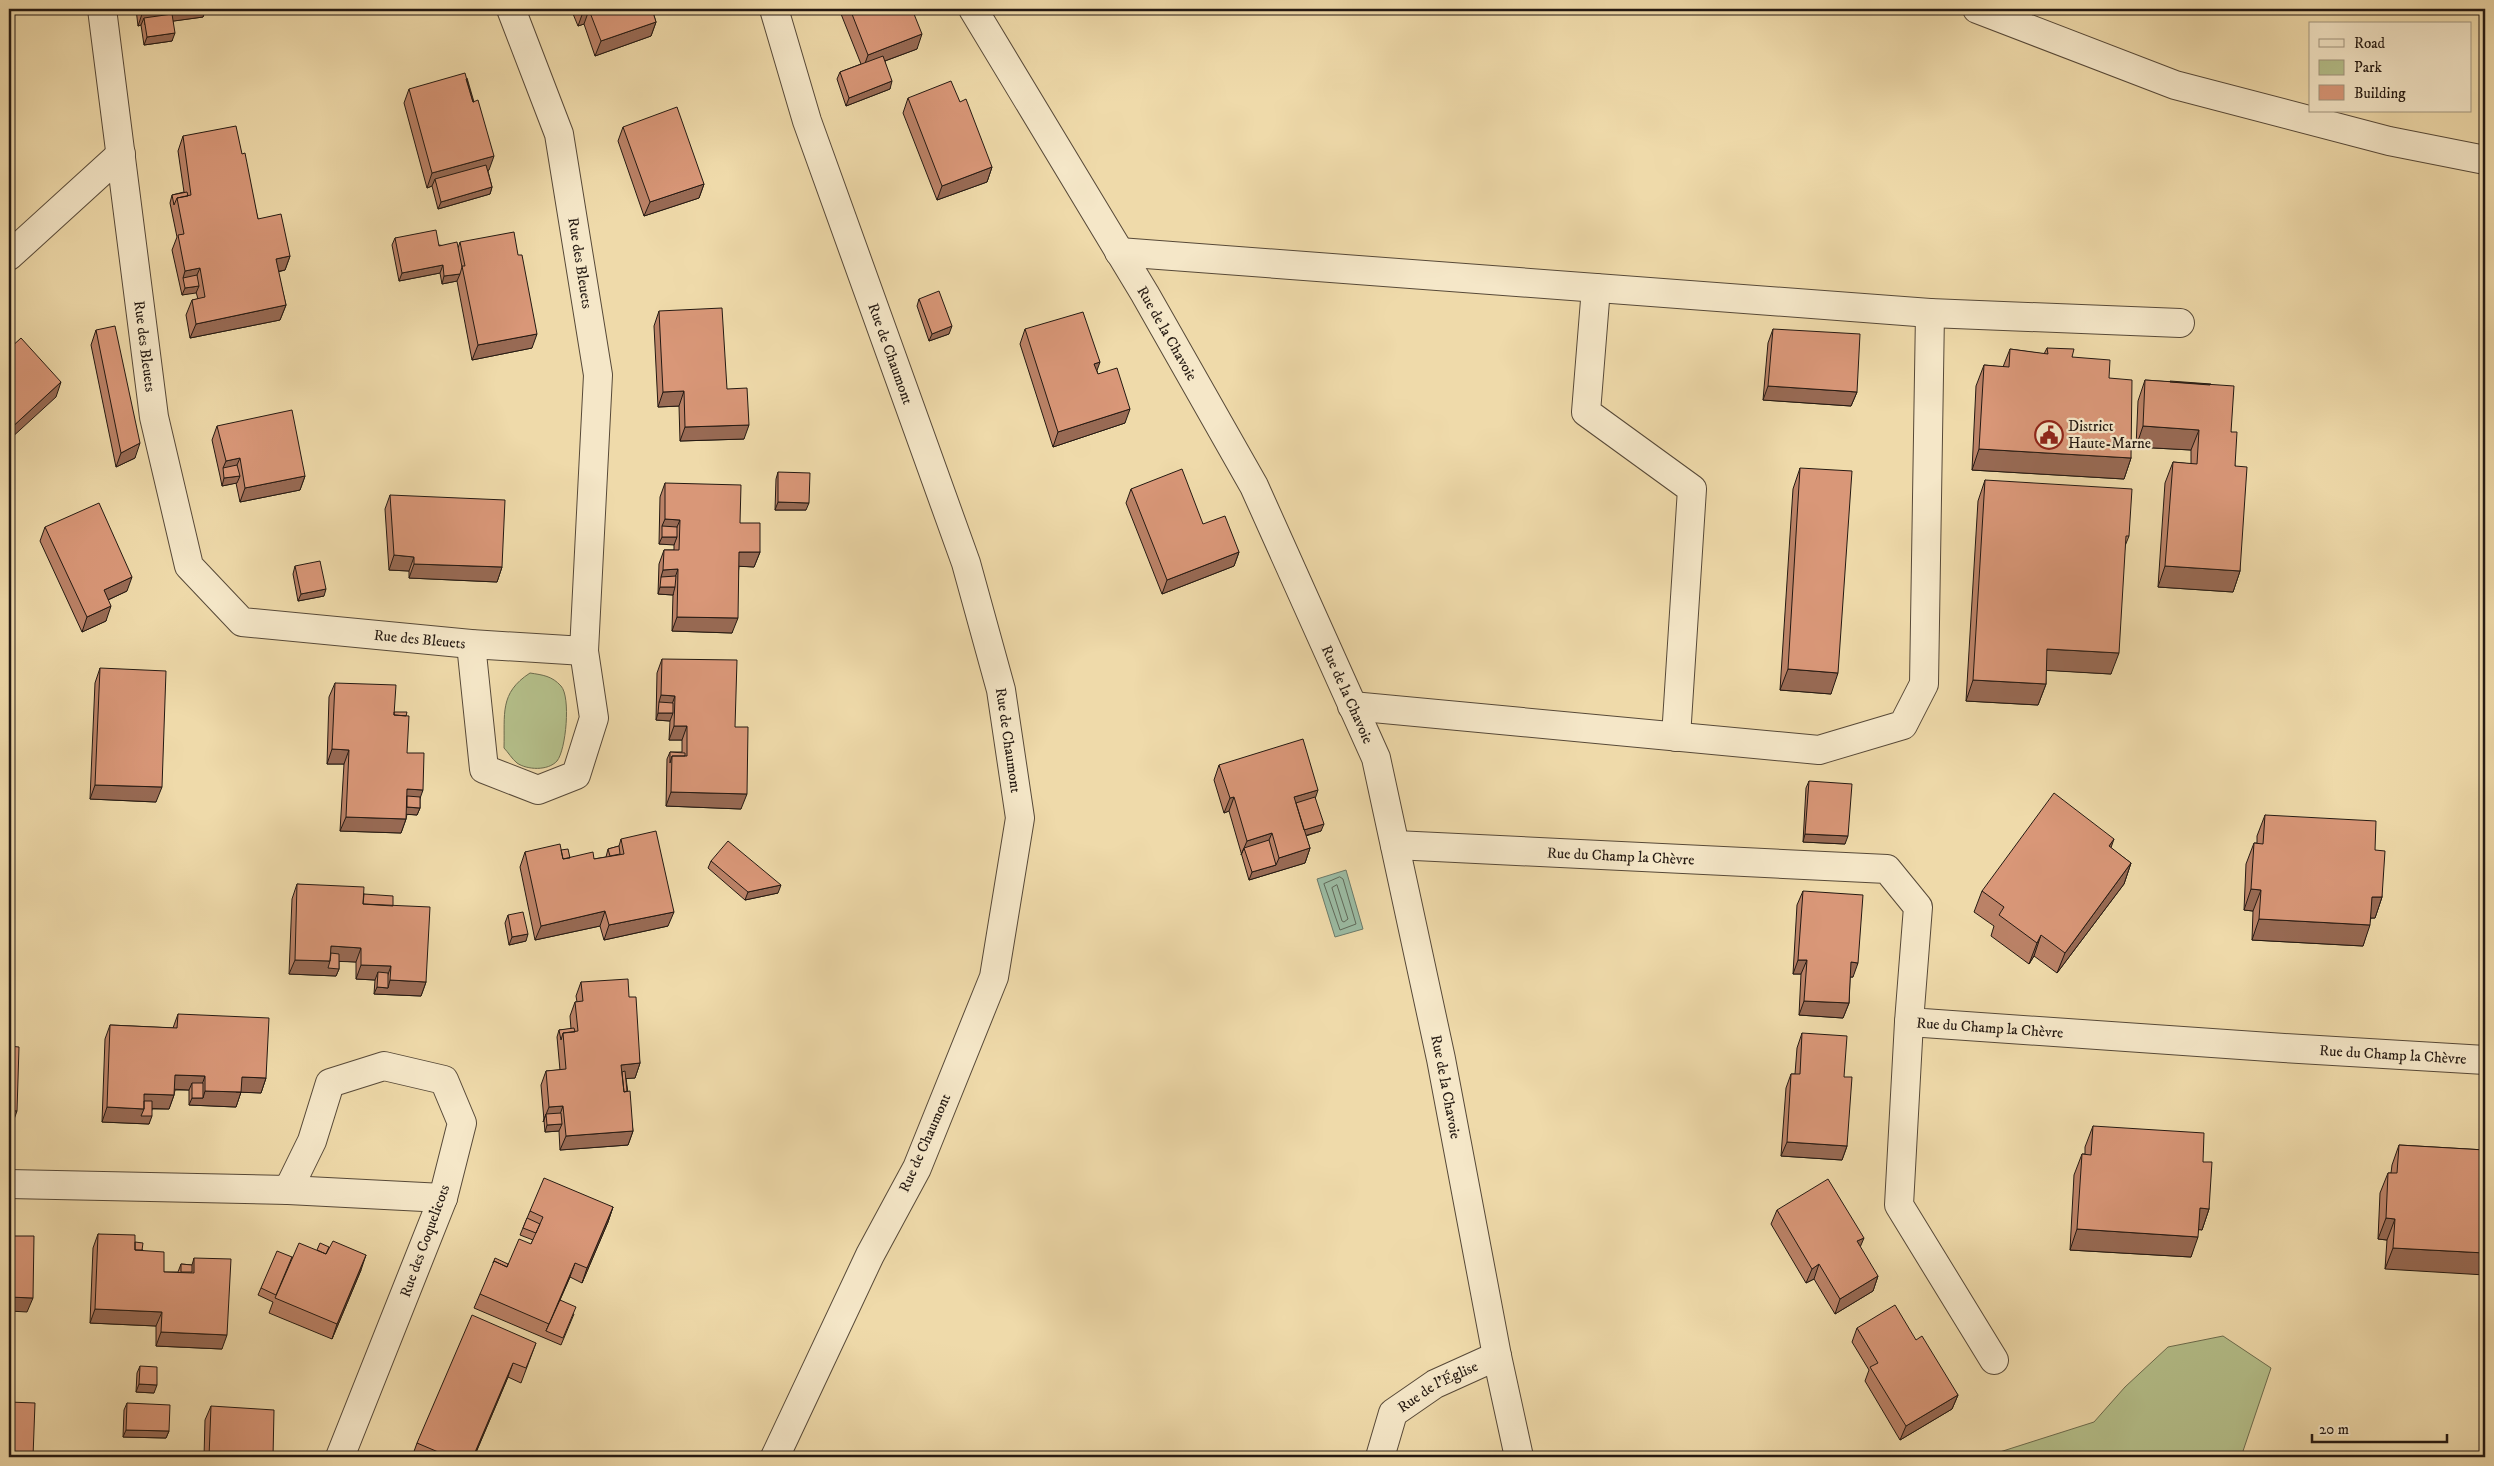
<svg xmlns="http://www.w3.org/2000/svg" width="2494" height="1466" viewBox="0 0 2494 1466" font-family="'IM FELL DW Pica',serif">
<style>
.green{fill:#b5c08b;stroke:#6c6c4e}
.water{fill:#9bbba3;stroke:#6b7a69}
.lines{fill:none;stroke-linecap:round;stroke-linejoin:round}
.shore{stroke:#606a5a;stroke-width:1}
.minor-casing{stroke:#574938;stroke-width:30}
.minor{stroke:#f5e7c8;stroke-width:28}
.wall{fill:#bb8267;stroke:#241912}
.shaded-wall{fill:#986a54;stroke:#241912}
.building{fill:#d99778;stroke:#241912}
.labels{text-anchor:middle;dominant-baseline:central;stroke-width:4.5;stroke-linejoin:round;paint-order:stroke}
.street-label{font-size:15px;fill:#241912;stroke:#f5e7c8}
.poi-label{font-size:15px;fill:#241912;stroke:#f5e7c8;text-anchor:start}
</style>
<rect width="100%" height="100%" fill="#efdaaa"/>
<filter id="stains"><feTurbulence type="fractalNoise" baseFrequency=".004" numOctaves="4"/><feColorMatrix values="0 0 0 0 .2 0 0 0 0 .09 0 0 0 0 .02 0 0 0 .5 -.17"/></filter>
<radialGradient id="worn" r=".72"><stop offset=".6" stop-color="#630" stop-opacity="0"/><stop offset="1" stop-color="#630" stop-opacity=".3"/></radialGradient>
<path class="green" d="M530 673C543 675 552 676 561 686 571 697 566 750 557 761 548 771 527 770 517 763 512 759 508 752 504 748 505 714 499 693 530 673Z
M2223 1336 2271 1368 2241 1457H1984L2094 1422 2125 1387 2168 1347Z"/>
<path class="water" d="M1346 870 1363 929 1335 937 1317 879Z"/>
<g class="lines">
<path class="shore" d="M1340 877 1343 879 1356 924 1340 930 1324 884Z
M1337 885 1348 919 1344 922 1342 921 1332 888Z"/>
<defs>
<g id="minor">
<path id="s1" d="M102 9 154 417 189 566 242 622 471 644 584 651 598 375 559 134 511 9"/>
<path id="s2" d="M774 9 807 121 966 563 1001 690 1020 818 994 977 917 1168 870 1255 775 1457"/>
<path id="s3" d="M973 9 1145 294 1254 486 1376 758 1441 1059 1497 1356 1519 1457"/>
<path d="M1977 9 2175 85 2389 141 2485 160"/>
<path d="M1119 252 1930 313 1924 684 1903 725 1819 750 1352 706"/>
<path d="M9 256 121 154"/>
<path d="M1596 288 1586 412 1692 489 1676 737"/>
<path d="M1930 313 2180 323"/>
<path d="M471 644 484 769 538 790 576 775 594 718 584 651"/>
<path id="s4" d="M1395 845 1887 869 1918 907 1909 1022 2284 1048 2485 1060"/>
<path d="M1909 1022 1899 1205 1994 1360"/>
<path d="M9 1184 288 1190 312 1141 330 1083 384 1066 444 1080 462 1123 443 1198 340 1457"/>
<path d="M288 1190 443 1198"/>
<path id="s5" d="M1380 1457 1393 1413 1435 1384 1497 1356"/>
</g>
</defs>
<use href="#minor" class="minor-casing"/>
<use href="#minor" class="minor"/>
</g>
<path class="wall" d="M136 9H206L203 17 173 21 172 41 144 45 141 25 138 26Z
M571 9H652L656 22 651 36 595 56 584 24 578 26Z
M839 9H912L917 49 885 61 890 89 846 106 837 79 840 72 861 64Z
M409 89 489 170 488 171 492 187 490 194 438 209 432 186 427 188 404 103Z
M908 98 992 167 987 182 937 200 903 113Z
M623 127 704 184 699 198 644 216 618 141Z
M183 136 242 154 258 219 290 256 285 270 278 272 286 305 280 320 190 338 186 315 192 300 198 299 196 292 182 295 172 250 177 237 170 203 172 195 184 192 178 151Z
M395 238 458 248 460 242 532 348 472 360 457 281 442 284 440 273 399 281 392 245Z
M919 299 949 334 929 341 917 306Z
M659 311 727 389 744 439 680 441 679 406 658 407 654 326Z
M1025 329 1097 371 1098 374 1125 423 1053 447 1020 344Z
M1773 329 1857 392 1851 406 1763 400 1768 343Z
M96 330 135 458 116 467 91 345Z
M2047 348 2072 357 2109 378 2131 458 2124 479 1972 470 1976 386 1984 365 2003 367 2010 349 2044 354Z
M2145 380 2210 385 2231 432 2235 466 2240 571 2233 592 2158 587 2165 483 2173 462 2191 464V450L2136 447 2138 401Z
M217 426 305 476 300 490 240 502 236 483 222 486 220 476 212 440Z
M1800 468 1831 694 1780 690 1793 489Z
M778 472 806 510H775L776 479Z
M1985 480 2129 536 2125 546 2111 674 2046 670V684L2038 705 1966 701 1978 501Z
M665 483 740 523 760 552 754 567 739 566 732 633 672 631 673 594V595L658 594 659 564 664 550H674V544H659L660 497Z
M1131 489 1203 524 1239 552 1234 566 1162 594 1126 503Z
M390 495 502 567 497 582 409 578V571L389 570 385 509Z
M45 527 127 591 108 600 106 621 82 632 40 541Z
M295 566 324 596 298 601 293 574Z
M662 659 735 727 741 809 666 806 667 759 670 752H682V740H669L670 721 656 720 657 673Z
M100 668 156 802 90 799 95 683Z
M335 683 394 712 420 797V808L417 815 407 814 406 819 401 833 340 831 344 764H327L329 697Z
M1219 765 1315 797 1321 831 1306 836 1310 848 1305 863 1249 880 1229 811 1224 813 1214 780Z
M1809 781 1845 844 1803 842 1806 788Z
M2265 815 2375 850 2382 897 2375 918H2371L2363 946 2252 940 2253 911 2244 910 2246 864 2254 843H2257V836Z
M621 839 668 926 604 940 600 926 535 940 520 867 525 852 561 850 570 858 594 859 606 857 608 849 619 846Z
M2111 848 2131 863 2124 884 2057 973 2034 956 2029 964 1991 936 1994 926 1974 912 1982 891Z
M711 861 778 893 745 900 708 868Z
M297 884 364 894 393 906 426 982 421 996 374 994 375 980 356 979V962L339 961V969L336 976 289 974 292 899Z
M1803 891 1853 977H1850L1849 1003 1843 1018 1799 1015 1801 974H1793L1797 905Z
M508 915 526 941 509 945 505 923Z
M581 982 629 997 640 1063 635 1078H626L633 1131 628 1145 560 1150 559 1131 545 1132 541 1085 546 1071 560 1070 557 1037 559 1030 571 1029 570 1016 575 1002H577L576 996Z
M178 1014 266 1078 261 1093 241 1092 236 1107 189 1105V1090H175L174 1095 169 1109H152L149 1124 102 1122 105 1039 110 1025 173 1028Z
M1802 1033 1847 1146 1842 1160 1781 1156 1786 1088 1791 1074H1795L1797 1048Z
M2093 1126 2203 1162 2209 1209 2202 1230 2199 1229 2191 1257 2070 1250 2074 1175 2082 1154H2085V1147Z
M2399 1145 2485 1150 2385 1269 2387 1240 2378 1239 2380 1193 2388 1173H2391L2392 1165Z
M613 1207 608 1222 582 1283 570 1277 560 1300 574 1314 561 1345 474 1308 480 1294 508 1264 531 1244 533 1240 520 1235 530 1211Z
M1777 1210 1878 1276 1873 1291 1835 1314 1814 1279 1806 1283 1771 1224Z
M98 1234 135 1242 164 1272H178L181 1264 192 1265 194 1258 222 1349 156 1346V1326L90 1323 93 1248Z
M292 1257 361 1270 332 1339 269 1313 273 1302 258 1295 261 1288Z
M1857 1328 1916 1340 1958 1395 1952 1409 1900 1440 1865 1381 1869 1370 1852 1342Z
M536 1343 521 1383 508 1377 474 1457H412L417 1443Z
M140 1366 154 1393 136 1392 137 1373Z
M127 1403 169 1431 166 1438 123 1437 124 1410Z
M211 1406 273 1457H204L205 1420Z"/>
<path class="shaded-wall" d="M161 9H206L203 17 145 25 144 18 141 25 138 26 143 11Z
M589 10 584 24 578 26 583 12Z
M656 22 651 36 595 56 601 41Z
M175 33 172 41 144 45 147 37Z
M922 34 917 49 863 69 868 55Z
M892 81 890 89 846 106 849 98Z
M494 156 489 170 437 185 435 179 432 186 427 188 432 173Z
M992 167 987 182 937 200 942 186Z
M704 184 699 198 644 216 650 202Z
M492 187 490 194 438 209 441 202Z
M290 256 285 270 270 273 276 259Z
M443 265 440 273 399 281 402 273Z
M200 268 194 282 183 278 185 271Z
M460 274 457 281 442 284 444 276Z
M199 286 196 293 182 295 185 288Z
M286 305 280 320 190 338 196 324Z
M952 326 949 334 929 341 932 334Z
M537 334 532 348 472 360 478 345Z
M1100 362 1095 376 1094 364Z
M61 382 56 397 9 440V430Z
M1768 386 1857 392 1851 406 1763 400Z
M684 391 679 406 658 407 663 392Z
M1130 409 1125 423 1053 447 1058 432Z
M749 425 744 439 680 441 685 427Z
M2143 426 2199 430 2191 450 2136 447Z
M140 443 135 458 116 467 121 453Z
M1979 449 2131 458 2124 479 1972 470Z
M240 458 234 472 223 468 226 461Z
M240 476 237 483 222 486 224 478Z
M305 476 300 490 240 502 245 488Z
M778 502 809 503 806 510H775Z
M665 519 680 520 674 534 662 526Z
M662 537H677L674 545 659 544Z
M739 552H760L754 567 734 566Z
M1239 552 1234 566 1162 594 1167 580Z
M394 555 414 557 409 571 389 570Z
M414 564 502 567 497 582 409 578Z
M2165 566 2240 571 2233 592 2158 587Z
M678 569 673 584 661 577 663 570Z
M132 577 127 591 99 604 104 590Z
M660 587H675L673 595 658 594Z
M326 589 324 596 298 601 301 594Z
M111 606 106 621 82 632 87 617Z
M677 617 738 618 732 633 672 631Z
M2047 649 2119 653 2111 674 2039 670Z
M1788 669 1838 673 1831 694 1780 690Z
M1973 680 2046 684 2038 705 1966 701Z
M661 695 675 696 670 710 659 702Z
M658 713H673L670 721 656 720Z
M674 726H687L682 740H669Z
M332 749 349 750 344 764H327Z
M95 785 162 787 156 802 90 799Z
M407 789 423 790 418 804 405 796Z
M1318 790 1313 805 1292 804 1294 797Z
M671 792 747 794 741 809 666 806Z
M1234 797 1229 811 1224 813 1230 798Z
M404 807 420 808 417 815 402 814Z
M346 817 406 819 401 833 340 831Z
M1324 824 1321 831 1297 838 1300 831Z
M1272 833 1266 847 1244 848 1241 855 1247 841Z
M1805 834 1848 836 1845 844 1803 842Z
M2114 839 2107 859 2109 846Z
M1310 848 1305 863 1249 880 1252 872 1276 865 1279 858Z
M2131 863 2124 884 2057 973 2065 953Z
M781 885 778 893 745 900 748 892Z
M2251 889 2261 890 2253 911 2244 910Z
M2372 897H2382L2375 918H2365Z
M605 911 600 926 535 940 541 926Z
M674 912 668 926 604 940 609 925Z
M2259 919 2370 925 2363 946 2252 940Z
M528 934 526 941 509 945 512 937Z
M2041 935 2034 956 2029 964 2037 943Z
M331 946 361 948 356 962 328 961Z
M295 960 330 961 339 969 336 976 289 974Z
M1798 960H1807L1801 974H1793Z
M1851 962 1858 963 1853 977H1845Z
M361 965 391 966 386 980 378 972 375 980 356 979Z
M390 980 426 982 421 996 374 994 377 987 388 988Z
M1804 1001 1849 1003 1843 1018 1799 1015Z
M640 1063 635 1078 619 1079 621 1065Z
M175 1075 205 1076 200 1091 192 1083 189 1090 170 1089Z
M242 1077 266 1078 261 1093 236 1092Z
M205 1091 241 1092 236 1107 189 1105 192 1098H203Z
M144 1094 174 1095 169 1109 141 1108Z
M563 1106 558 1120 546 1114 543 1122 549 1107Z
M107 1107 144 1109 152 1116 149 1124 102 1122Z
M9 1110 17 1111 12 1125H9Z
M562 1124 559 1131 545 1132 547 1125Z
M633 1131 628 1145 560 1150 566 1136Z
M1787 1142 1847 1146 1842 1160 1781 1156Z
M613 1207 608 1222 582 1283 587 1268Z
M2200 1208 2209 1209 2202 1230 2192 1229Z
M2386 1218 2395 1219 2387 1240 2378 1239Z
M2077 1229 2198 1237 2191 1257 2070 1250Z
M1864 1238 1858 1252 1857 1241Z
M2393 1248 2485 1253V1275L2385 1269Z
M366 1255 361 1270 332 1339 337 1324Z
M575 1263 570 1277 546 1331 549 1324Z
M1819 1264 1814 1279 1806 1283 1812 1269Z
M1878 1276 1873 1291 1835 1314 1840 1299Z
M9 1297 33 1298 27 1312 9 1311Z
M95 1309 162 1312 156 1326 90 1323Z
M161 1332 227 1335 222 1349 156 1346Z
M513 1363 508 1377 474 1457H473Z
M139 1384 157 1385 154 1393 136 1392Z
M1958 1395 1952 1409 1900 1440 1906 1426Z
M126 1430 169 1431 166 1438 123 1437Z"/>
<path class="building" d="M143 9H161L143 11Z
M582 9H652L656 22 601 41 589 10 583 12Z
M850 9H912L922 34 868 55Z
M172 14 175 33 147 37 144 18Z
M883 56 892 81 849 98 840 72Z
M465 73 473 102 478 100 494 156 432 173 409 89Z
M467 78 474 102H473L466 79Z
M951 81 960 102 966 99 992 167 942 186 908 98Z
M677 107 704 184 650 202 623 127Z
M236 126 242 154 245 153 258 219 281 214 290 256 276 259 286 305 196 324 192 300 205 297 200 268 185 271 178 235 184 234 177 198 191 195 183 136Z
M486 165 492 187 441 202 435 179Z
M187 192 188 196 177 198 174 205 172 195Z
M436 230 439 246 457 242 462 267 460 274 444 276 443 265 402 273 395 238Z
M514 232 518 255H522L537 334 478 345 462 266H465L460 242Z
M197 275 199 286 185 288 183 278Z
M939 291 952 326 932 334 919 299Z
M722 308 727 389 747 388 749 425 685 427 684 391 663 392 659 311Z
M1083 312 1100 362 1094 364 1098 374 1117 368 1130 409 1058 432 1025 329Z
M115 326 140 443 121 453 96 330Z
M1773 329 1860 334 1857 392 1768 386Z
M21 338 61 382 9 430V349Z
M2047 348 2074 349 2072 357 2110 360 2109 378 2132 380 2131 458 1979 449 1984 365 2009 367 2010 349 2048 354Z
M2145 380 2234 386 2231 432H2237L2235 466 2247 467 2240 571 2165 566 2173 462 2197 464 2199 430 2143 426Z
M2170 381 2211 384 2210 385 2170 382Z
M292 410 305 476 245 488 240 458 226 461 217 426Z
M237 465 240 476 224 478 223 468Z
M1800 468 1852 471 1838 673 1788 669Z
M1182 469 1203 524 1225 516 1239 552 1167 580 1131 489Z
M778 472 810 473 809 503 778 502Z
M1985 480 2132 489 2129 536H2126L2119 653 2047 649 2046 684 1973 680Z
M665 483 741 485 740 523H760V552H739L738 618 677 617 678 569 663 570 664 550H679L680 520 665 519Z
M390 495 505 500 502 567 414 564V557L394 555Z
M99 503 132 577 104 590 111 606 87 617 45 527Z
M662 526 677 527V537H662Z
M320 561 326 589 301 594 295 566Z
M676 576 675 587H660L661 577Z
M662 659 737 660 735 727H748L747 794 671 792 672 756H687V726H674L675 696 661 695Z
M100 668 166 671 162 787 95 785Z
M335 683 396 685 394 715 409 716 407 753H424L423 790 407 789 406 819 346 817 349 750 332 749Z
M659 702 673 703V713H658Z
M394 712H407L406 716 394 715Z
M1303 739 1318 790 1294 797 1310 848 1279 858 1272 833 1247 841 1234 797 1230 798 1219 765Z
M670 752 685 753V756H672L670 763Z
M1809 781 1852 784 1848 836 1805 834Z
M2054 793 2114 839 2109 846 2131 863 2065 953 2041 935 2037 943 1999 915 2004 907 1982 891Z
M407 796 420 797V808L407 807Z
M1315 797 1324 824 1304 830 1296 803Z
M2265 815 2376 821 2375 850 2385 851 2382 897H2372L2370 925 2259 919 2261 890 2251 889 2254 843 2263 844Z
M656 831 674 912 609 925 605 911 541 926 525 852 560 844 563 859 593 852 594 859 624 854 621 839Z
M1269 840 1276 865 1252 872 1244 848Z
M728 841 781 885 748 892 711 861Z
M619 846 620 854 610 856 608 849Z
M568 849 570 858 563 859 561 850Z
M297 884 364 887 363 904 430 907 426 982 390 980 391 966 361 965V948L331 946 330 961 295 960Z
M1803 891 1863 895 1858 963 1851 962 1849 1003 1804 1001 1807 960H1798Z
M364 894 393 896V906L363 904Z
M523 912 528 934 512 937 508 915Z
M331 953 339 954V969L328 968 330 961Z
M378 972 388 973V988L377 987Z
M628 979 629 997H636L640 1063 621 1065 624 1092 630 1091 633 1131 566 1136 563 1106 549 1107 546 1071 566 1069 563 1033 578 1031 575 1002 583 1001 581 982Z
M178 1014 269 1018 266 1078 242 1077 241 1092 205 1091V1076L175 1075 174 1095 144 1094V1109L107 1107 110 1025 177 1028Z
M574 1028 575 1032 563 1033 561 1040 559 1030Z
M1802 1033 1847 1036 1844 1077H1852L1847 1146 1787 1142 1791 1074H1800Z
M9 1046 19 1047 17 1111 9 1110Z
M625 1071 627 1091 624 1092 622 1072Z
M192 1083H203V1098H192Z
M144 1101H152V1116H141L144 1109Z
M561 1113 562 1124 547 1125 546 1114Z
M2093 1126 2204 1133 2203 1162H2212L2209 1209 2200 1208 2198 1237 2077 1229 2082 1154 2091 1155Z
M2399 1145 2485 1150V1253L2393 1248 2395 1219 2386 1218 2388 1173H2397Z
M544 1178 613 1207 587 1268 575 1263 549 1324 480 1294 494 1261 507 1267 519 1239 531 1244 543 1217 530 1211Z
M1828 1179 1864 1238 1857 1241 1878 1276 1840 1299 1819 1264 1812 1269 1777 1210Z
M527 1218 540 1224 536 1233 523 1228Z
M98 1234 135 1235V1250L164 1252V1272L194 1273V1258L231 1259 227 1335 161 1332 162 1312 95 1309Z
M9 1236H34L33 1298 9 1297Z
M333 1241 366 1255 337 1324 275 1298 299 1243 326 1254Z
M135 1242 143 1243 142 1250H135Z
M320 1243 329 1247 326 1254 317 1250Z
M277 1251 292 1257 276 1295 261 1288Z
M495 1258 508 1264 507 1267 494 1261 493 1263Z
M181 1264 192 1265V1272H181Z
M560 1300 576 1307 563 1338 546 1331Z
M1895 1305 1916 1340 1922 1336 1958 1395 1906 1426 1870 1367 1878 1363 1857 1328Z
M472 1315 536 1343 526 1368 513 1363 473 1457H450L417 1443Z
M140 1366 157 1367V1385L139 1384Z
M9 1402 35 1403 33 1457H9Z
M127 1403 170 1405 169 1431 126 1430Z
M211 1406 274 1410 273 1457H209Z"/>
<defs>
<symbol id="civic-ring" viewBox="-11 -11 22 22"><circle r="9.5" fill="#f5e7c8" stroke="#8f2418" stroke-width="1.5"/><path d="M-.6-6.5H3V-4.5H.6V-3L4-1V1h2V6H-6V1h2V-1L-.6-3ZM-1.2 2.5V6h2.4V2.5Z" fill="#8f2418"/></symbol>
</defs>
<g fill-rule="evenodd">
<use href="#civic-ring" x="2033" y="419" width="32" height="32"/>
</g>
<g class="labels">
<g class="street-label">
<text transform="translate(580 263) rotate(81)">Rue des Bleuets</text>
<text stroke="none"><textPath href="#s3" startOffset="378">Rue de la Chavoie</textPath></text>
<text stroke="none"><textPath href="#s1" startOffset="340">Rue des Bleuets</textPath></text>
<text stroke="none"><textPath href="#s2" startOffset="364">Rue de Chaumont</textPath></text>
<text stroke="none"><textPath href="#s1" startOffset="820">Rue des Bleuets</textPath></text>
<text stroke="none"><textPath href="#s3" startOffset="782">Rue de la Chavoie</textPath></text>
<text stroke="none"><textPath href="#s2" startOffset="769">Rue de Chaumont</textPath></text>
<text stroke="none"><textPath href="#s4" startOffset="226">Rue du Champ la Chèvre</textPath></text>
<text stroke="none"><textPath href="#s4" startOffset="738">Rue du Champ la Chèvre</textPath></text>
<text stroke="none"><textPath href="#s4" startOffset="1142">Rue du Champ la Chèvre</textPath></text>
<text stroke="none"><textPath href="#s3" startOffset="1188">Rue de la Chavoie</textPath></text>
<text transform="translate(925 1143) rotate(-66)">Rue de Chaumont</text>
<text transform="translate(425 1241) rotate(-70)">Rue des Coquelicots</text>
<text stroke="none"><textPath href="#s5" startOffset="98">Rue de l'Église</textPath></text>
</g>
<g class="poi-label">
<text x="2068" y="426">District<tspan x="2068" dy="17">Haute-Marne</tspan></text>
</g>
</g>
<rect width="2494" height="1466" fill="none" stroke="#efdaaa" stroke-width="30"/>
<rect x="10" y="10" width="2474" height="1446" fill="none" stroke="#241912" stroke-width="2.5"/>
<rect x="15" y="15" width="2464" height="1436" fill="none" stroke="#241912"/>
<rect x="2309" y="22" width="162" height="90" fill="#f5e7c8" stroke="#a1957f"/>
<rect x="2319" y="39" width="25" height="8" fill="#f5e7c8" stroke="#a1957f"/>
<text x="2354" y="48" font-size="15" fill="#241912">Road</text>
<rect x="2319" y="60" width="25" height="15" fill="#b5c08b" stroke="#a1957f"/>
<text x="2354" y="72" font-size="15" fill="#241912">Park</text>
<rect x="2319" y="85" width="25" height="15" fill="#d99778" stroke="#a1957f"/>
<text x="2354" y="98" font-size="15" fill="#241912">Building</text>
<path d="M2312 1434v8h135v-8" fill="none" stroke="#241912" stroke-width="2.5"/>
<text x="2319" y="1434" font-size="15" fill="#241912" stroke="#f5e7c8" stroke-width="4" paint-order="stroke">20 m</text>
<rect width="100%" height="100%" filter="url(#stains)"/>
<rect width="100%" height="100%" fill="url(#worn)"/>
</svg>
